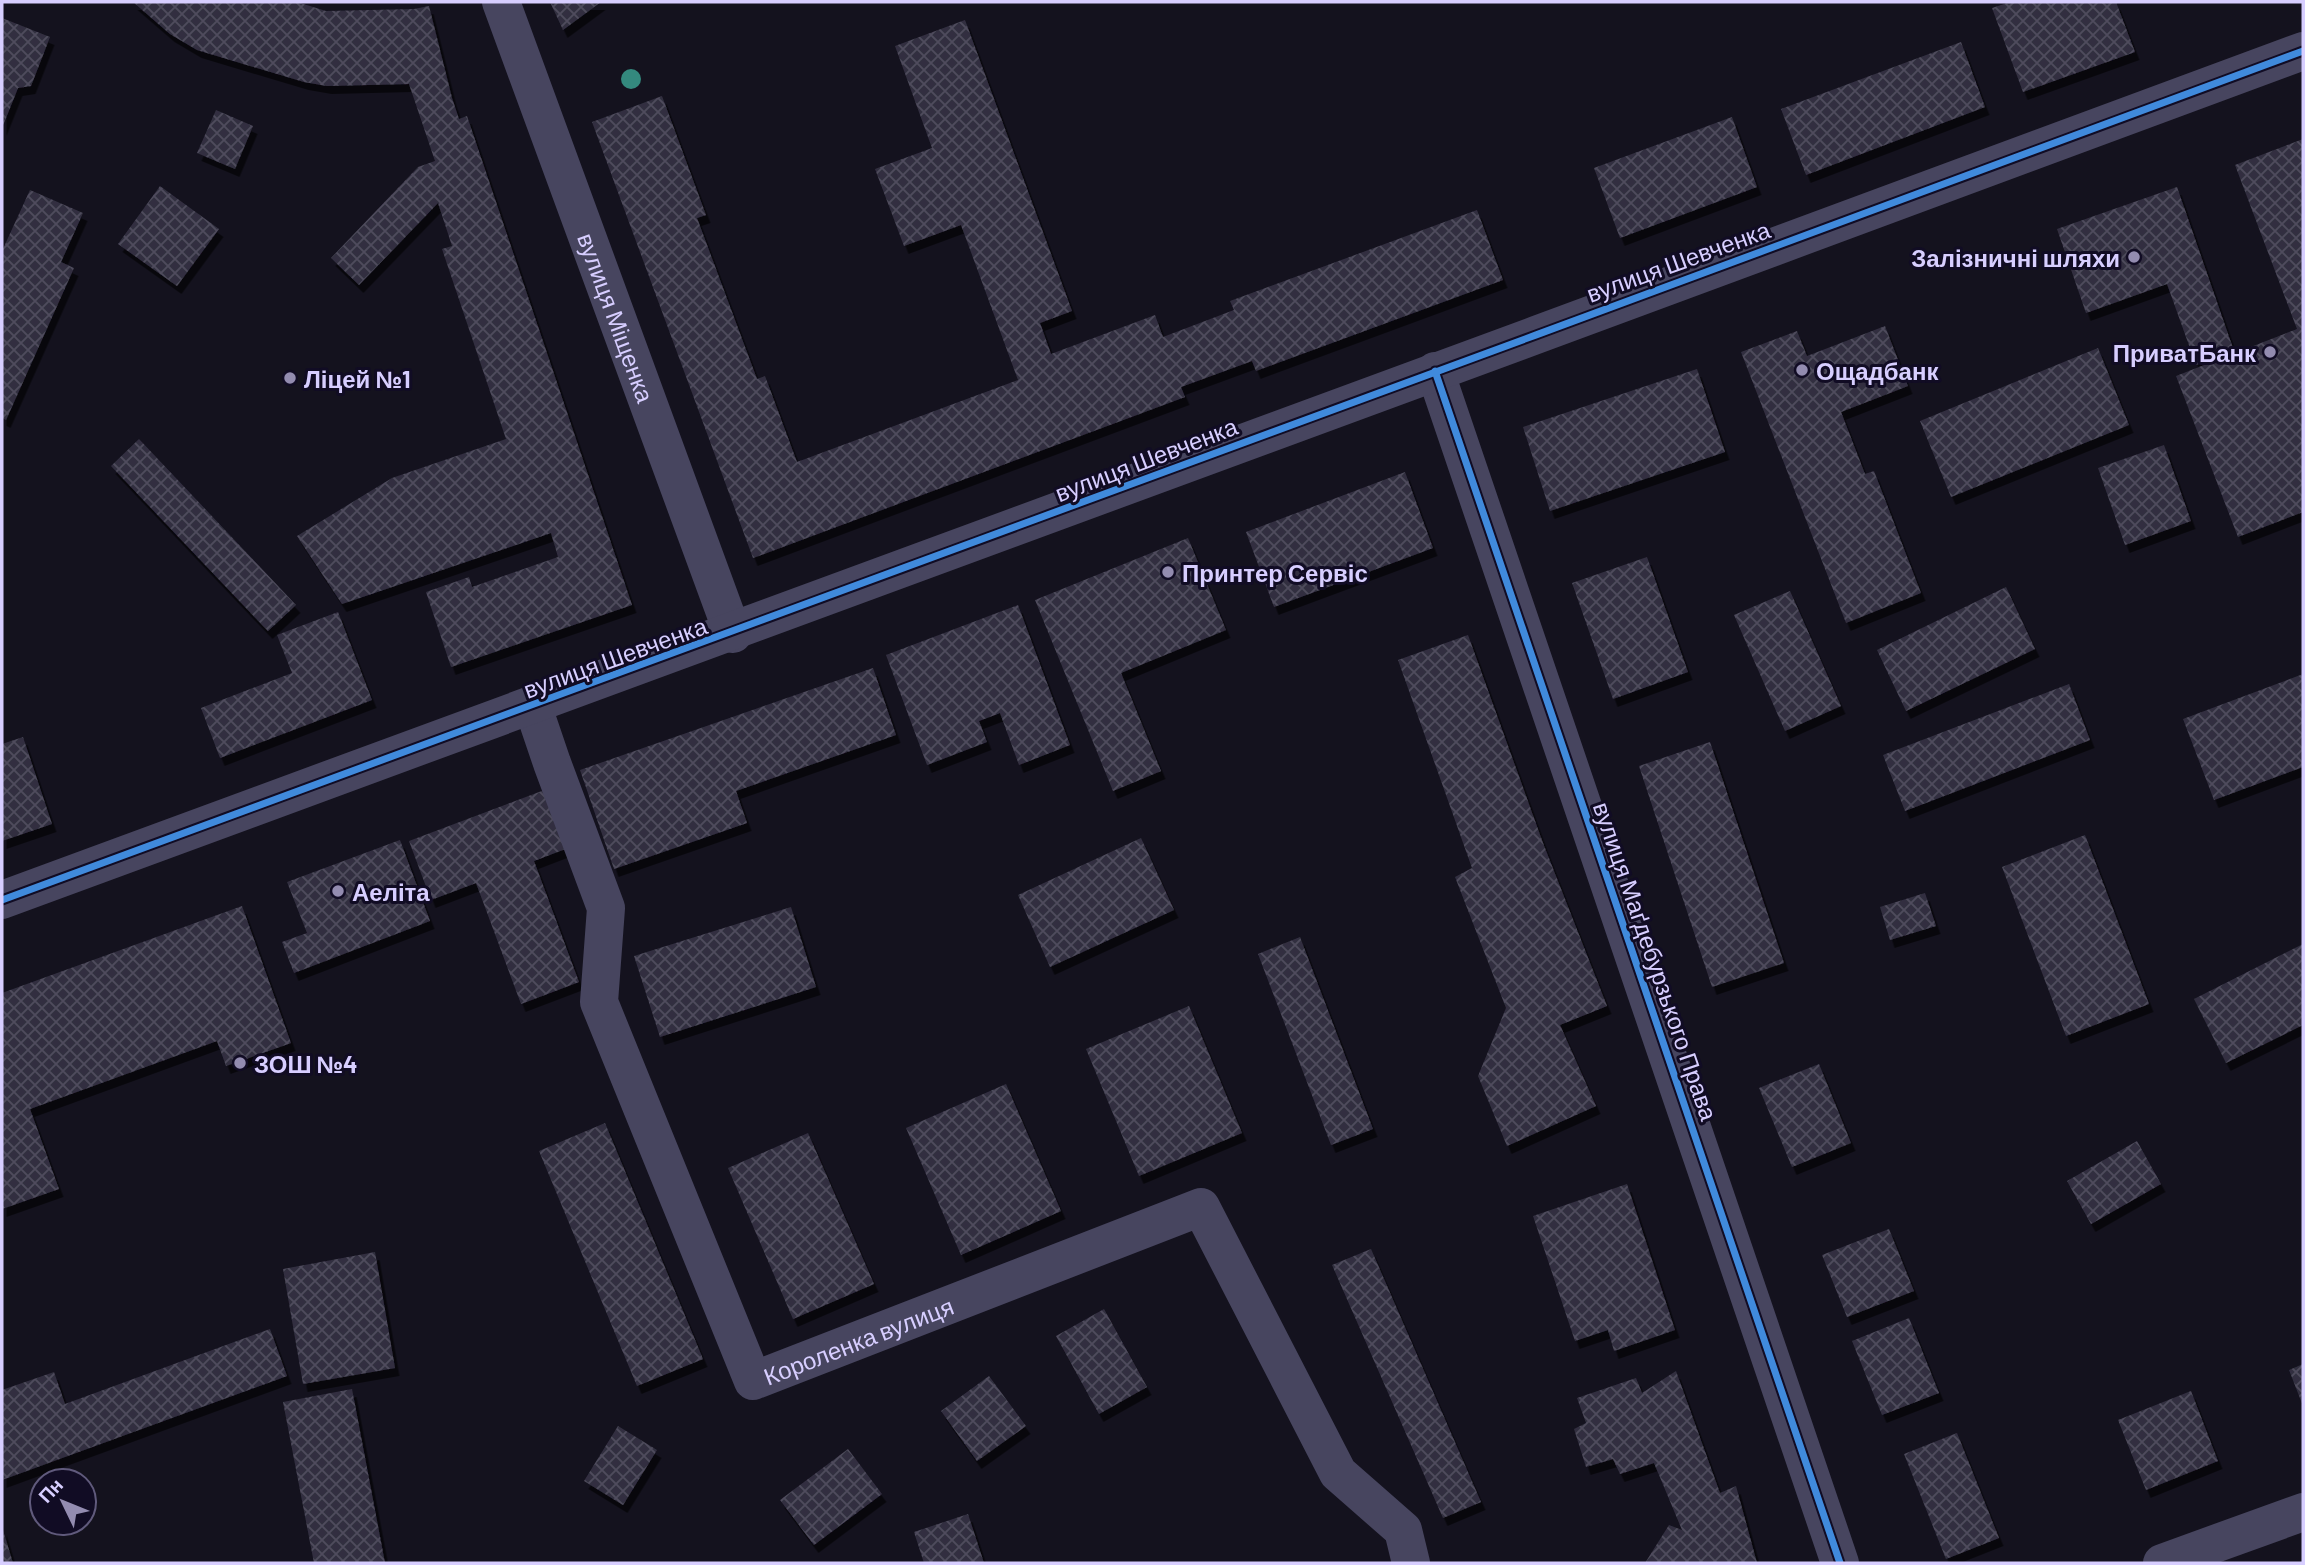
<svg xmlns="http://www.w3.org/2000/svg" width="2305" height="1565" viewBox="0 0 2305 1565" font-family="Barlow,sans-serif">
<style>
.building{fill:url(#building-cross-hatch);filter:url(#shadow)}
.lines{fill:none;stroke-linecap:round;stroke-linejoin:round}
.minor{stroke:#47455f;stroke-width:38}
.cycleway-casing{stroke:#110c24;stroke-width:11}
.cycleway{stroke:#408adc;stroke-width:7}
.tree{fill:#34897e}
.poi-dot{fill:#938cb0;stroke:#110c24;stroke-width:2.5}
.labels{text-anchor:middle;dominant-baseline:central;stroke-width:6;stroke-linejoin:round;paint-order:stroke}
.poi-label{font-size:24px;font-weight:bold;fill:#d7ceff;stroke:#110c24;text-anchor:start}
.street-label{font-size:24px;fill:#d7ceff;stroke:#110c24}
</style>
<defs>
<pattern id="building-cross-hatch" width="8" height="8" patternUnits="userSpaceOnUse" patternTransform="scale(1.75)"><rect width="8" height="8" fill="#322f40"/><path d="M0 0l8 8M0 8l8-8" fill="none" stroke="#4f4c5d"/></pattern>
<filter id="shadow"><feDropShadow dx="4.5" dy="8" stdDeviation="0" flood-color="#0009"/></filter>
</defs>
<rect width="100%" height="100%" fill="#14121e"/>
<path class="building" d="M133 2H297L326 11 414 9 429 6 452 98 459 119 467 116 632 605 451 667 426 592 469 577 472 587 558 557 551 533 342 604 297 536 392 478 506 439 442 249 452 246 438 203 359 285 331 258 418 167 435 161 409 84 327 86 304 82 197 50 170 34Z
M550 2H601L563 30Z
M2010 2H2116L2135 52 2023 92 1992 8Z
M2 18 50 37 31 86 18 88 2 128Z
M965 20 1072 311 1040 323 1051 354 1155 315 1163 337 1234 310 1230 301 1477 210 1503 280 1256 371 1252 361 1181 387 1185 397 753 558 592 122 662 96 706 215 697 218 757 379 765 376 797 462 1018 380 961 225 904 246 875 169 932 148 895 46Z
M1961 42 1985 107 1806 175 1781 109Z
M216 110 253 126 235 169 197 153Z
M1732 117 1757 187 1620 238 1594 168Z
M2303 139V512L2238 537 2176 376 2297 329 2235 165Z
M160 186 219 229 177 286 118 244Z
M2177 187 2234 351 2196 365 2167 284 2086 313 2057 229Z
M30 190 83 213 61 262 74 268 6 420 2 418V251Z
M1885 326 1908 386 1841 412 1865 474 1874 471 1921 593 1846 623 1741 352 1797 331 1807 356Z
M2098 348 2129 425 1951 497 1920 421Z
M1697 369 1725 452 1550 511 1523 427Z
M139 439 296 605 268 631 111 466Z
M2164 445 2191 521 2125 545 2098 468Z
M1405 472 1433 548 1274 607 1246 532Z
M1188 538 1226 630 1121 673 1161 771 1113 791 1035 600Z
M1647 557 1688 672 1613 699 1572 583Z
M2006 587 2035 649 1906 711 1877 650Z
M1790 591 1841 706 1785 731 1734 615Z
M1018 605 1070 745 1019 765 1000 713 979 721 987 742 927 765 886 655Z
M338 612 372 700 220 758 201 708 292 673 277 635Z
M1468 635 1543 843 1607 1006 1560 1025 1596 1106 1507 1146 1478 1076 1506 1008 1455 877 1472 868 1398 660Z
M873 668 896 735 736 791 747 823 614 869 580 770Z
M2303 674V767L2214 800 2183 719Z
M2069 684 2090 740 1905 811 1883 755Z
M23 737 52 824 2 841V744Z
M1710 742 1784 963 1712 987 1639 766Z
M547 789 568 848 534 861 579 982 521 1004 476 883 431 900 409 841Z
M2085 835 2149 1004 2066 1036 2002 867Z
M1141 838 1174 910 1050 967 1018 895Z
M400 840 430 921 294 973 282 942 307 933 287 882Z
M1925 893 1936 926 1890 940 1880 907Z
M242 906 291 1043 226 1066 217 1041 30 1109 59 1189 2 1209V993Z
M791 907 816 987 660 1037 634 956Z
M1300 937 1373 1129 1331 1145 1258 954Z
M2303 944V1025L2226 1063 2194 999Z
M1189 1006 1242 1133 1139 1176 1086 1049Z
M1819 1064 1851 1143 1792 1167 1759 1088Z
M1006 1084 1061 1211 961 1255 906 1128Z
M605 1123 703 1359 637 1386 539 1151Z
M808 1133 874 1284 793 1319 728 1168Z
M2137 1141 2161 1184 2091 1224 2067 1181Z
M1627 1184 1675 1330 1614 1351 1608 1330 1575 1341 1533 1216Z
M1889 1229 1914 1291 1847 1317 1822 1255Z
M1371 1249 1481 1502 1443 1518 1332 1265Z
M375 1252 395 1368 303 1384 283 1269Z
M1104 1309 1147 1387 1099 1414 1056 1336Z
M1909 1318 1939 1393 1882 1415 1852 1341Z
M270 1329 287 1376 2 1480V1390L54 1372 65 1404Z
M2303 1364V1406L2289 1370Z
M1676 1371 1720 1493 1736 1486 1757 1563H1645L1669 1525 1682 1530 1654 1463 1620 1474 1613 1459 1586 1467 1574 1429 1586 1423 1577 1398 1636 1378 1642 1393Z
M989 1376 1026 1426 977 1461 941 1411Z
M352 1389 385 1563H314L283 1402Z
M2191 1391 2218 1461 2146 1490 2118 1420Z
M618 1426 657 1450 623 1505 584 1481Z
M1957 1433 1999 1538 1946 1559 1904 1454Z
M848 1449 882 1494 814 1545 780 1500Z
M968 1514 984 1563H924L914 1532Z
M2 1527 13 1563H2Z"/>
<g class="lines">
<g class="minor">
<path id="s1" d="M501 2 733 634"/>
<path d="M1435 371 1840 1563"/>
<path id="s2" d="M533 707 552 763 606 908 599 1002 753 1381 1201 1207 1338 1473 1403 1530 1411 1563"/>
<path d="M2 900C770 621 1536 334 2303 51"/>
<path d="M2162 1563 2303 1512"/>
</g>
<defs>
<path id="cycleway" d="M1435 371 1840 1563
M2 900C770 621 1536 334 2303 51"/>
</defs>
<use href="#cycleway" class="cycleway-casing"/>
<use href="#cycleway" class="cycleway"/>
</g>
<circle class="tree" cx="631" cy="79" r="10"/>
<g class="poi-dot">
<circle cx="2134" cy="257" r="7"/>
<circle cx="2270" cy="352" r="7"/>
<circle cx="1802" cy="370" r="7"/>
<circle cx="290" cy="378" r="7"/>
<circle cx="1168" cy="572" r="7"/>
<circle cx="338" cy="891" r="7"/>
<circle cx="240" cy="1063" r="7"/>
</g>
<g class="labels">
<g class="poi-label">
<text x="2120" y="257" text-anchor="end">Залізничні шляхи</text>
<text x="2256" y="352" text-anchor="end">ПриватБанк</text>
<text x="1816" y="370">Ощадбанк</text>
<text x="304" y="378">Ліцей №1</text>
<text x="1182" y="572">Принтер Сервіс</text>
<text x="352" y="891">Аеліта</text>
<text x="254" y="1063">ЗОШ №4</text>
</g>
<g class="street-label">
<text transform="translate(1678 261) rotate(-20)">вулиця Шевченка</text>
<text stroke="none"><textPath href="#s1" startOffset="336">вулиця Міщенка</textPath></text>
<text transform="translate(1146 459) rotate(-21)">вулиця Шевченка</text>
<text transform="translate(615 657) rotate(-20)">вулиця Шевченка</text>
<text transform="translate(1656 961) rotate(71)">вулиця Маґдебурзького Права</text>
<text stroke="none"><textPath href="#s2" startOffset="830">Короленка вулиця</textPath></text>
</g>
</g>
<rect width="2305" height="1565" fill="none" stroke="#d7ceff" stroke-width="7"/>
<g transform="translate(63 1502) rotate(313)"><circle r="33" fill="#110c24" stroke="#605a7c" stroke-width="2"/>
<path d="M0-5L12 26L0 18L-12 26Z" fill="#938cb0"/>
<text y="-10" font-size="19" font-weight="bold" text-anchor="middle" fill="#d7ceff">Пн</text>
</g>
</svg>
